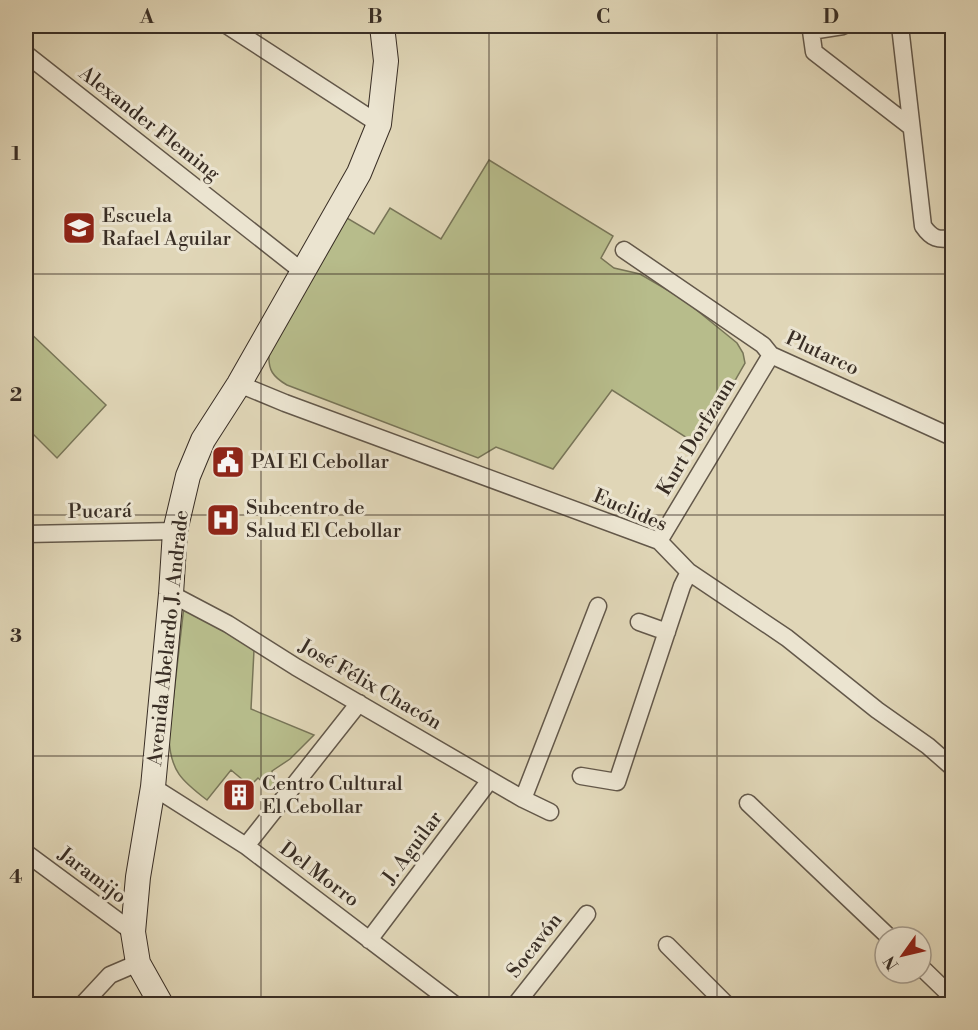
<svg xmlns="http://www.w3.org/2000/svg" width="978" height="1030" viewBox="0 0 978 1030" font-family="'Libre Bodoni',serif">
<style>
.green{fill:#b7bc8b;stroke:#787558;stroke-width:1.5}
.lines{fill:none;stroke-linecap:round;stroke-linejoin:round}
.street-casing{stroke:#63584a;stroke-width:19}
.secondary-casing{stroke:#392e25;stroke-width:26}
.street{stroke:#ebe4d0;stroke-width:16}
.secondary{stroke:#ebe4d0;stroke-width:24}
.grid{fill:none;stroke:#392e25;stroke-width:1.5;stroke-opacity:0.55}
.labels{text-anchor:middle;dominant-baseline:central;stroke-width:6;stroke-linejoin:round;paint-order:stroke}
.street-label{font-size:20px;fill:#392e25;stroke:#ebe4d0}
.poi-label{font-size:20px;fill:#392e25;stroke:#ebe4d0;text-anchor:start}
.neatline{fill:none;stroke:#392e25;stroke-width:2}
.grid-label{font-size:20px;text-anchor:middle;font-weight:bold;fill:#392e25}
</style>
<rect width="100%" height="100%" fill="#e0d6b7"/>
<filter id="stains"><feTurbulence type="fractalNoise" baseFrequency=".00333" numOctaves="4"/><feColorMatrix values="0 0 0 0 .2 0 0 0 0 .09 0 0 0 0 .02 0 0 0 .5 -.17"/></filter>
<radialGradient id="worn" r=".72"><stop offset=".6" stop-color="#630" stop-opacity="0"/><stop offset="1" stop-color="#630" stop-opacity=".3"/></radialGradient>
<path class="green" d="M489 160 613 236 601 258 614 268 640 274 683 299 737 343 743 353 745 363 698 445 612 390 553 469 496 447 478 458 287 385C273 377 268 370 269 354L347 218 374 234 390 208 441 239Z
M26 329 106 405 57 458 26 427Z
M184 606 254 650 251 709 314 735 290 759 272 771 275 786 272 790 258 778 250 786 231 770 207 800C182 781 170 771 169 737Z"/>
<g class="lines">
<defs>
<path id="street" d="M228 26 379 124
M843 26 811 31 814 52 911 127
M900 26 923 226C932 239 938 240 952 238
M26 54 303 272
M624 250 763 345 771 355 952 437
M239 384 285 403 659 541 689 572 787 638 877 710 928 746 952 767
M26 534 175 531
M659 541 771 355
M171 594 228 624 296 667 523 799 550 812
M639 622 667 632
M581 776 617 782 682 586 689 572
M153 787 246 846 454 1004
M523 799 598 606
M748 803 889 937
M246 846 359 703
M26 853 133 932
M369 940 490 780
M667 945 726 1004
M921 967 952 997
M83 1004 110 975 138 963
M516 1004 587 914"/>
<path id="secondary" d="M161 1004 138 963 133 932 138 877 153 787 171 594 175 531 188 476 203 440 239 384 359 173 379 124 386 61 382 26"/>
</defs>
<use href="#street" class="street-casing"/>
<use href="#secondary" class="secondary-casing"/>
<use href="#street" class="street"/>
<use href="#secondary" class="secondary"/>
</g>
<path class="grid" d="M261 26V1004M489 26V1004M717 26V1004M26 274H952M26 515H952M26 756H952"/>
<defs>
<symbol id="school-square" viewBox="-11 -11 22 22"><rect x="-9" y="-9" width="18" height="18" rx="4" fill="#8f2418" stroke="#ebe4d0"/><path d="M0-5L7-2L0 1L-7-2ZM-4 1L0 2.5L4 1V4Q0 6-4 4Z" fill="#fff"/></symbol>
<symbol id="civic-square" viewBox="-11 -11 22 22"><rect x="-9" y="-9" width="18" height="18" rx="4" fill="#8f2418" stroke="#ebe4d0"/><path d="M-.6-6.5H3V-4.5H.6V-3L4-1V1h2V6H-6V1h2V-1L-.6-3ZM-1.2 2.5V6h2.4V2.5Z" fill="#fff"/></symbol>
<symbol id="hospital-square" viewBox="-11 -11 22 22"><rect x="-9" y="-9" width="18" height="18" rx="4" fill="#8f2418" stroke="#ebe4d0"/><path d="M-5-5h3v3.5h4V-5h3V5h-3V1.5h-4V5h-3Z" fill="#fff"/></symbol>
<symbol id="building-square" viewBox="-11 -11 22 22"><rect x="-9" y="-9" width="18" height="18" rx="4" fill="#8f2418" stroke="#ebe4d0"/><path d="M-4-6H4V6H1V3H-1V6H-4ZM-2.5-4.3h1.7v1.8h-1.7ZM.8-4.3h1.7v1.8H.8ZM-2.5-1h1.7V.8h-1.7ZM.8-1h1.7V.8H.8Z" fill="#fff"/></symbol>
</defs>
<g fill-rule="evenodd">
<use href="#school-square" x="60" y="209" width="38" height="38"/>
<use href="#civic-square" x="209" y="443" width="38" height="38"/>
<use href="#hospital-square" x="204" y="501" width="38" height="38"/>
<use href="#building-square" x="220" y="776" width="38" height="38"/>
</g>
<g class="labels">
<g class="street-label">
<text transform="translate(149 124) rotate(38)">Alexander Fleming</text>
<text transform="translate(822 354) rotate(25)">Plutarco</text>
<text transform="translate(697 437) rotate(-59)">Kurt Dorfzaun</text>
<text transform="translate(630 511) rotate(23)">Euclides</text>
<text transform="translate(100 512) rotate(-1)">Pucará</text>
<text transform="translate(169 638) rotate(-84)">Avenida Abelardo J. Andrade</text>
<text transform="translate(370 685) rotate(30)">José Félix Chacón</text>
<text transform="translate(413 848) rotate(-53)">J. Aguilar</text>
<text transform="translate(319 875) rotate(37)">Del Morro</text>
<text transform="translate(92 876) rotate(37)">Jaramijo</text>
<text transform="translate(535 946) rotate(-52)">Socavón</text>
</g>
<g class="poi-label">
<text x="102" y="216">Escuela<tspan x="102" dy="23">Rafael Aguilar</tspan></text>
<text x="251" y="462">PAI El Cebollar</text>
<text x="246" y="508">Subcentro de<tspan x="246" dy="23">Salud El Cebollar</tspan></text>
<text x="262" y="784">Centro Cultural<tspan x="262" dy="23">El Cebollar</tspan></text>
</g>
</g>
<rect width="978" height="1030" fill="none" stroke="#e0d6b7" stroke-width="66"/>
<g transform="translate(903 955) rotate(236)"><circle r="28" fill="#ebe4d0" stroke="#a49b8c" stroke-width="1.5"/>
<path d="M0-4.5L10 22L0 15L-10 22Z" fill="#8f2418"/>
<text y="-9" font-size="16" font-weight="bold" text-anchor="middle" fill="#392e25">N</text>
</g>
<rect x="33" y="33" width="912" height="964" class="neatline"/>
<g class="grid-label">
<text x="147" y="23">A</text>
<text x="375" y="23">B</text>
<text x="603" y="23">C</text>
<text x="831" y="23">D</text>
<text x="16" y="160">1</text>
<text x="16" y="401">2</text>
<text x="16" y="642">3</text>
<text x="16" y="883">4</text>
</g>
<rect width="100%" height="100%" filter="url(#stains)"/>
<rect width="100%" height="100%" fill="url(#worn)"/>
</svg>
